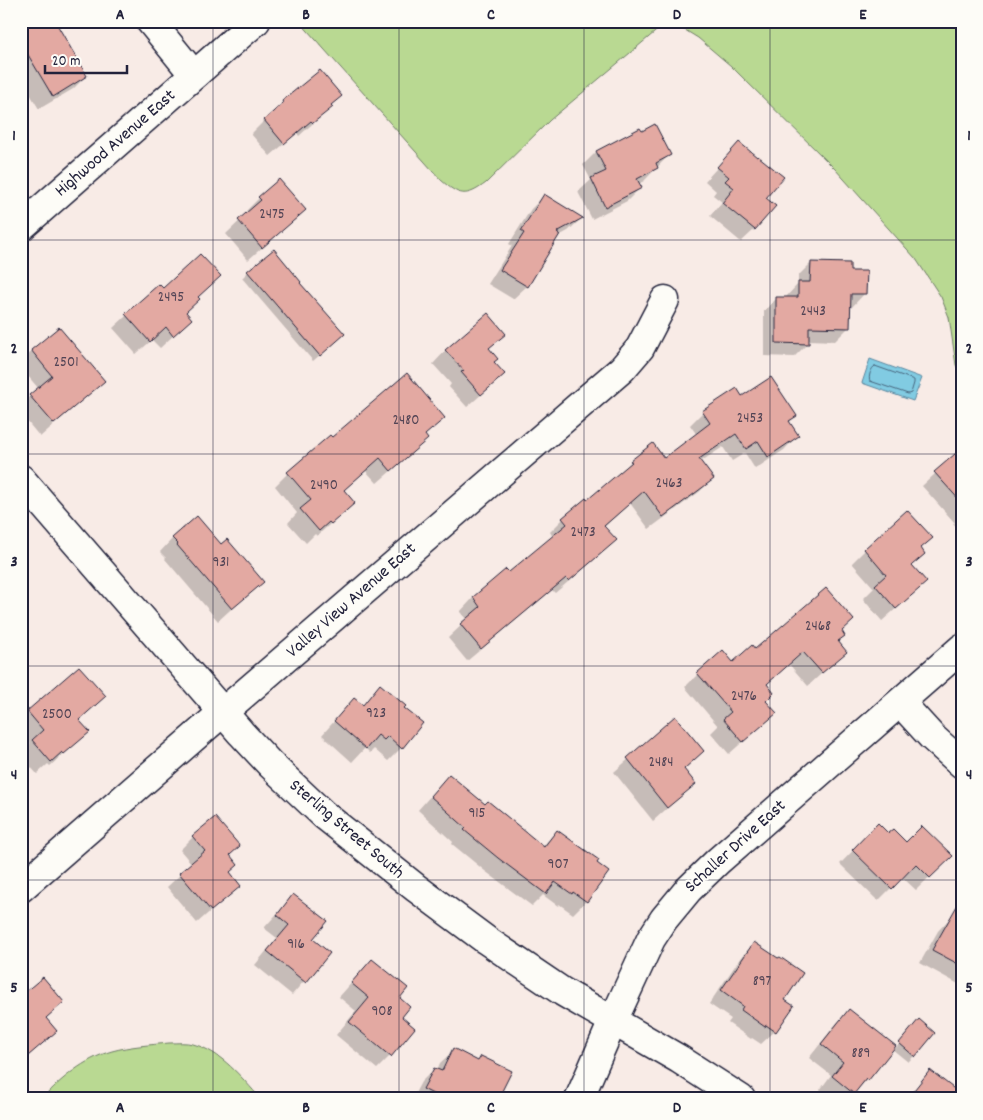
<svg xmlns="http://www.w3.org/2000/svg" width="983" height="1120" viewBox="0 0 983 1120" font-family="Dekko,sans-serif">
<style>
.green{fill:#b9d992;stroke:#6e7e66}
.water{fill:#81cbe2;stroke:#5b879f}
.shadow{fill:#0003}
.lines{fill:none;stroke-linecap:round;stroke-linejoin:round}
.shore{stroke:#48667e;stroke-width:1}
.building{fill:#e3a9a2;stroke:#22223b}
.minor-casing{stroke:#22223b;stroke-width:31}
.tertiary-casing{stroke:#22223b;stroke-width:31}
.minor{stroke:#fdfcf7;stroke-width:28}
.tertiary{stroke:#fdfcf7;stroke-width:28}
.grid{fill:none;stroke:#22223b;stroke-width:1;stroke-opacity:0.55}
.labels{text-anchor:middle;dominant-baseline:central;stroke-width:4.5;stroke-linejoin:round;paint-order:stroke}
.number-label{font-size:15px;fill:#524455}
.street-label{font-size:18px;fill:#22223b;stroke:#fdfcf7}
.neatline{fill:none;stroke:#22223b;stroke-width:2}
.grid-label{font-size:16px;text-anchor:middle;font-weight:bold;fill:#22223b}
</style>
<rect width="100%" height="100%" fill="#f8ebe6"/>
<filter id="ink" filterUnits="userSpaceOnUse"><feTurbulence type="fractalNoise" baseFrequency=".02" numOctaves="2"/><feDisplacementMap in="SourceGraphic" scale="10" xChannelSelector="R" yChannelSelector="G"/><feConvolveMatrix kernelMatrix="1 2 1 2 8 2 1 2 1" color-interpolation-filters="sRGB"/></filter>
<g filter="url(#ink)">
<path class="green" d="M299 21H962V377L956 365 949 317 941 297 916 259 835 169 731 66 698 38 685 30 670 26 661 27 550 120 486 183C466 198 459 196 441 180Z
M169 1043C177 1043 186 1042 193 1044 222 1052 241 1077 261 1099H42C61 1079 84 1059 112 1051 130 1046 150 1045 169 1043Z"/>
<path class="water" d="M870 359 922 378 913 401 862 383Z"/>
<path class="shadow" d="M21 21 86 76 73 89 39 109 21 79Z
M320 72 331 107 299 136 297 133 270 156 251 134 283 102Z
M739 144 765 198 755 229 741 242 710 216 722 202 713 195 716 191 705 181Z
M596 152 669 155 644 181 638 184 640 188 627 201 592 219 578 192 591 180 583 165Z
M544 196 581 219 568 231 557 237 527 286 513 299 488 284 512 246 509 244 531 209Z
M259 198 305 210 248 260 226 234 248 213 246 211Z
M811 263 848 272 865 293 852 307H849V327L835 341 808 340 807 344 794 357 764 356V311L777 298H785L798 284V276Z
M248 272 337 340 313 361 242 278Z
M159 286 163 289 197 297 185 312 191 319 160 348 152 340 136 354 113 328Z
M59 328 103 381 40 437 21 414V405L39 389 21 368V361Z
M504 334 488 349 493 362 490 387 467 407 449 387 451 384 433 364 446 350Z
M742 397 795 416 789 423 797 436 784 450 755 469 745 453 732 461 723 447 700 462 712 479 699 492 649 529 630 503 604 527 615 540 602 553 555 593 552 590 467 661 448 638 467 620 460 612 473 598 506 571 509 574 553 537 550 532 563 519 585 500 587 502 631 462 653 445 664 460 697 435 690 425 703 412Z
M443 418 424 436 426 439 413 452 377 483 366 471 343 491 353 503 317 536 315 534 306 543 288 523 297 513 275 486 288 473 332 438Z
M962 449V534L953 524 955 523 922 486Z
M173 538 221 546 262 581 218 621 165 559 166 558 160 552Z
M920 549 924 554 911 566 926 582 882 621 863 599 874 588 852 563 865 550Z
M841 632 844 636 837 642 845 652 808 686 789 664 766 685 765 701 775 713 729 754 711 733 718 726 685 687 698 674 733 663 755 650Z
M79 667 78 720 88 732 50 766 48 764 37 774 21 756V752L30 743 21 733V719Z
M380 686 401 748 388 761 374 749 370 753 365 748 352 762 322 735 354 699 362 706Z
M675 718 703 751 683 770 694 784 653 821 614 772Z
M449 775 485 805 542 847 557 831 586 901 573 914 559 904 558 906 543 895 532 906 485 871 452 844 453 842 418 810Z
M878 825 888 835 906 843 951 856 916 890 902 877 878 901 840 864Z
M193 837 229 855V873L240 885 197 923 167 887 192 864 180 850Z
M293 896 311 939 328 953 292 995 255 965 277 938 264 928Z
M951 917 962 923V986L920 963 938 931Z
M754 944 783 1000 775 1031 761 1044 752 1038 751 1039 728 1023 731 1019 709 1004 741 957Z
M372 960 398 998 400 1017 390 1056 377 1069 336 1035 356 1011 339 997Z
M849 1010 896 1048 912 1027 914 1056 908 1062 892 1049 867 1080 847 1099H831L820 1090 831 1075 809 1058 836 1024Z
M454 1050 477 1062 481 1057 496 1099H412L421 1082 434 1069 437 1070 440 1063Z
M930 1072 962 1099H906Z"/>
<g class="lines">
<path class="shore" d="M875 366 914 380V383L911 393 908 394 870 381C868 377 871 368 875 366Z"/>
</g>
<path class="building" d="M21 21H55L87 76 53 97 21 43Z
M320 70 342 96 331 105 333 107 313 123 311 121 284 144 264 120 283 103 282 101Z
M655 124 671 155 656 163 658 168 637 179 642 188 605 207 591 178 606 171 596 151 640 128 642 131Z
M739 142 757 157 758 156 784 177 766 198 776 206 755 230 722 203 734 188 725 181 729 177 717 167Z
M279 179 306 210 262 248 238 220 261 200 258 197Z
M544 194 583 218 557 232 560 234 528 287 500 270 524 233 521 231Z
M274 249 301 282 300 283 345 334 320 356 247 271Z
M200 254 221 276 198 297 200 299 186 312 192 319 173 336 166 327 150 342 125 314 159 284 163 288Z
M811 262 850 263V271H867L866 294H851L850 328 809 327V344L776 343V297H798V282H810Z
M488 313 506 334 489 348 498 359 494 362 505 374 481 395 461 372 464 371 445 350Z
M59 327 105 381 54 424 29 395 52 376 31 350Z
M407 373 445 418 425 435 428 439 391 471 380 458 344 490 355 503 331 524 329 522 319 531 300 509 311 500 287 472 330 435 332 437Z
M771 377 797 416 789 421 799 436 768 457 758 441 746 449 736 434 699 459 714 479 663 517 644 491 604 526 617 540 569 581 566 578 481 649 460 624 480 607 473 597 506 569 509 572 567 524 562 518 586 498 587 500 632 462 630 461 653 443 664 458 710 423 702 411 737 388 742 396Z
M962 448V503L934 472Z
M907 510 933 538 921 548 925 554 912 565 927 582 896 609 875 585 886 575 864 549Z
M197 516 221 544 227 539 264 582 232 609 177 545 178 544 172 538Z
M826 588 854 620 842 631 845 636 838 641 847 652 822 673 803 652 767 684 774 693 766 701 777 713 743 742 723 719 731 712 697 673 723 650 733 662 752 645 755 649Z
M79 666 106 696 79 720 90 732 64 754 62 752 51 762 32 740 43 730 27 711Z
M380 684 406 706 404 708 423 723 402 749 388 736 384 740 378 735 366 749 334 721 354 698 363 705Z
M675 716 704 751 684 769 696 784 667 808 627 758Z
M449 774 485 804 488 801 544 847 557 830 599 860 597 863 609 872 587 902 573 892 572 894 555 882 546 894 498 858 464 830 466 828 430 796Z
M215 817 240 846 230 855 238 865 230 872 241 886 211 911 179 873 205 851 192 836Z
M878 823 888 833 893 829 906 842 922 826 953 856 930 878 916 864 892 889 852 850Z
M293 894 328 921 313 939 330 953 306 983 267 951 289 925 277 915Z
M962 897V966L932 950Z
M754 942 778 958 780 957 803 973 785 1000 794 1006 776 1032 766 1025 765 1027 741 1010 743 1006 721 990Z
M372 959 408 988 400 998 410 1007 402 1017 415 1028 391 1057 349 1022 369 998 351 983Z
M43 977 64 1002 46 1018 57 1031 21 1062V990L24 993Z
M849 1009 896 1046 868 1081 866 1079 854 1094 832 1076 843 1062 821 1044Z
M919 1019 935 1033 915 1057 899 1043Z
M453 1048 478 1061 481 1056 512 1071 498 1099H443L423 1089 434 1068 442 1071Z
M930 1070 962 1095V1099H907Z"/>
<g class="lines">
<defs>
<path id="minor" d="M150 21 194 75
M900 702 932 737 962 764
M21 888 223 712 622 369 640 348 665 300
M579 1099 613 1021 651 939 664 919 688 890 718 861 962 648"/>
<path id="tertiary" d="M21 227 256 21
M21 479 241 733 270 764 324 815 416 888 486 940 563 992 679 1059 741 1099"/>
</defs>
<use href="#minor" class="minor-casing"/>
<use href="#tertiary" class="tertiary-casing"/>
<use href="#minor" class="minor"/>
<use href="#tertiary" class="tertiary"/>
</g>
</g>
<path class="grid" d="M213 21V1099M399 21V1099M584 21V1099M770 21V1099M21 240H962M21 454H962M21 666H962M21 880H962"/>
<g class="labels">
<g class="number-label">
<text x="272" y="215">2475</text>
<text x="171" y="298">2495</text>
<text x="813" y="312">2443</text>
<text x="66" y="363">2501</text>
<text x="750" y="419">2453</text>
<text x="406" y="421">2480</text>
<text x="669" y="484">2463</text>
<text x="324" y="486">2490</text>
<text x="583" y="533">2473</text>
<text x="221" y="563">931</text>
<text x="818" y="627">2468</text>
<text x="744" y="697">2476</text>
<text x="376" y="714">923</text>
<text x="57" y="715">2500</text>
<text x="661" y="763">2484</text>
<text x="477" y="814">915</text>
<text x="558" y="865">907</text>
<text x="296" y="945">916</text>
<text x="762" y="982">897</text>
<text x="382" y="1012">908</text>
<text x="861" y="1054">889</text>
</g>
<g class="street-label">
<text transform="translate(116 144) rotate(-41)">Highwood Avenue East</text>
<text transform="translate(352 601) rotate(-41)">Valley View Avenue East</text>
<text transform="translate(346 830) rotate(40)">Sterling Street South</text>
<text transform="translate(736 847) rotate(-42)">Schaller Drive East</text>
</g>
</g>
<rect width="983" height="1120" fill="none" stroke="#fdfcf7" stroke-width="55"/>
<path d="M45 65v8h82v-8" fill="none" stroke="#22223b" stroke-width="2.5"/>
<text x="52" y="65" font-size="15" fill="#22223b" stroke="#fdfcf7" stroke-width="4" paint-order="stroke">20 m</text>
<rect x="28" y="28" width="928" height="1064" class="neatline"/>
<g class="grid-label">
<text x="120" y="19">A</text>
<text x="306" y="19">B</text>
<text x="491" y="19">C</text>
<text x="677" y="19">D</text>
<text x="863" y="19">E</text>
<text x="14" y="140">1</text>
<text x="969" y="140">1</text>
<text x="14" y="353">2</text>
<text x="969" y="353">2</text>
<text x="14" y="566">3</text>
<text x="969" y="566">3</text>
<text x="14" y="779">4</text>
<text x="969" y="779">4</text>
<text x="14" y="992">5</text>
<text x="969" y="992">5</text>
<text x="120" y="1112">A</text>
<text x="306" y="1112">B</text>
<text x="491" y="1112">C</text>
<text x="677" y="1112">D</text>
<text x="863" y="1112">E</text>
</g>
</svg>
